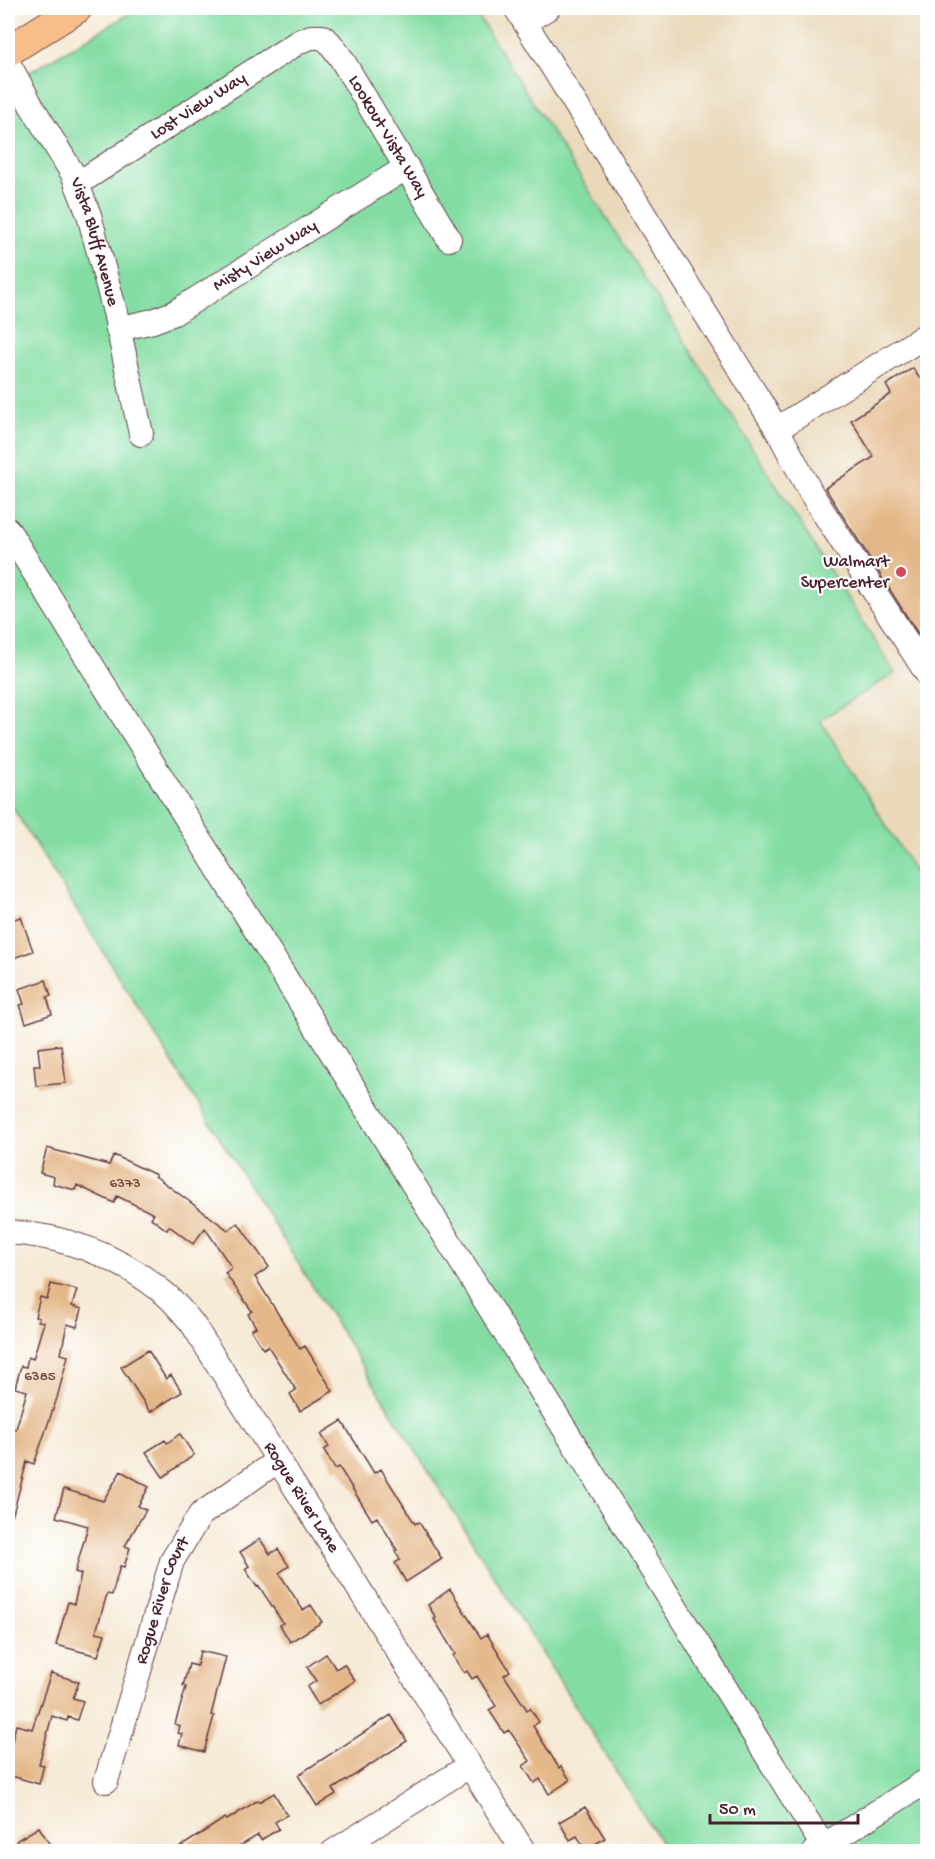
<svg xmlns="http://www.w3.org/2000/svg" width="935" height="1859" viewBox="0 0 935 1859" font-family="'Gochi Hand',sans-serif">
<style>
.built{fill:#e9d9ba}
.green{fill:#83dda3;stroke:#667e67;stroke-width:1.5}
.building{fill:#e4b788}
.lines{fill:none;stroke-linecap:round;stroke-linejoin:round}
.minor-casing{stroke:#643d45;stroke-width:26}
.major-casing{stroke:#643d45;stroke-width:32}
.minor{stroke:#fff;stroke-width:24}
.major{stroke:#f8bd88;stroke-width:30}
.poi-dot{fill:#d1495b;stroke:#fff;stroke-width:2}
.labels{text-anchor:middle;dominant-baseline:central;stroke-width:4.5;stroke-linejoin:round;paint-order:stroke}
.number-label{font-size:15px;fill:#704542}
.street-label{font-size:18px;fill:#4a1f2b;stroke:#fff}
.poi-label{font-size:18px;fill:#4a1f2b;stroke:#fff;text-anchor:end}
</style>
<rect width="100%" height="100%" fill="#fff"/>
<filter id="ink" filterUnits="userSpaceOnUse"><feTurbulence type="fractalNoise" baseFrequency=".0167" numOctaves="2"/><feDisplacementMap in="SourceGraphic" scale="12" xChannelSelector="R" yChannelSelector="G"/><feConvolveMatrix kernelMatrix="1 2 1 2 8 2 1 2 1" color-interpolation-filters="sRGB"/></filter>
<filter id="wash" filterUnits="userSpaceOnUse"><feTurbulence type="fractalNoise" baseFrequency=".008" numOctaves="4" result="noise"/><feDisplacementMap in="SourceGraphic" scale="24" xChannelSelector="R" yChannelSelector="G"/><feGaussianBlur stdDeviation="1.35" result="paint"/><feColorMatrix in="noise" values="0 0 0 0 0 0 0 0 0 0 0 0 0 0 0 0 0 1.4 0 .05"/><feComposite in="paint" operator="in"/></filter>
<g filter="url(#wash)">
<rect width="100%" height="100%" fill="#f6ead6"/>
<path class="built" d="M473 8H927V891L820 720 895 672Z"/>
<path class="green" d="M139 8H473L895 673 820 720 927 891V1851H666L8 800V85Z"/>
<g id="blocks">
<path class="building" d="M913 368 919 378 927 372V648L825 488 874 457 851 420 891 394 886 385Z
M21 917 33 951 8 960V921Z
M46 980 51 996 47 997 52 1014 26 1023 20 1005 24 1004 19 989Z
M61 1045 66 1083 36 1086 34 1065H40L38 1048Z
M47 1148 109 1165 114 1155 156 1175 155 1176 228 1230 238 1223 269 1267 255 1277 300 1349 305 1346 333 1391 300 1411 290 1394 296 1390 268 1346 263 1349 251 1330 256 1327 248 1314 252 1311 225 1273 232 1268 205 1228 193 1244 169 1226 167 1230 151 1218 154 1214 117 1196 114 1203 77 1185 75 1190 53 1184 54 1177 40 1173Z
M51 1284 77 1290 72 1306 82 1309 77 1327 67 1324 61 1354 68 1356 57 1398 34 1464 27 1461 13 1514 8 1513V1431L11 1432 12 1428 16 1429 27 1391 15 1388 21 1366 26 1367 28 1357 33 1359 44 1322 38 1321 39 1318 35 1317 40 1297 47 1299Z
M148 1350 166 1379 171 1375 182 1392 150 1412 121 1367Z
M342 1421 374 1473 381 1469 415 1524 419 1522 442 1559 406 1582 395 1563 400 1560 395 1551 397 1550 377 1517 372 1520 339 1467 335 1469 324 1450 329 1447 321 1434Z
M180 1434 194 1455 163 1477 146 1452 165 1440 167 1443Z
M121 1471 149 1487 138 1506 146 1510 125 1546 130 1548 124 1567 120 1566 112 1595 107 1594 96 1632 105 1634 98 1656 56 1645 68 1602 74 1604 81 1574 75 1572 88 1526 56 1517 64 1489 103 1501Z
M260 1539 270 1554 278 1549 289 1566 279 1573 303 1610 311 1605 322 1622 290 1642 280 1625 283 1623 259 1586 257 1587 245 1569 249 1566 240 1552Z
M450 1589 481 1638 487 1634 510 1671 504 1675 527 1710 530 1708 539 1722 533 1726 559 1768 561 1766 570 1780 549 1794 540 1779 534 1783 523 1766 530 1761 509 1730 504 1733 489 1710 496 1706 477 1676 472 1679 467 1671 464 1673 453 1656 455 1654 434 1619 436 1618 428 1605Z
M200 1651 226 1657 211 1715 214 1716 204 1752 179 1745 182 1734 178 1733 180 1726 175 1724 186 1687 183 1686 189 1664 197 1666Z
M326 1654 336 1669 344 1664 355 1681 318 1705 307 1687 316 1681 307 1667Z
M51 1673 79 1682 73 1698 83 1701 77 1720 68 1717 67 1721 52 1716 39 1764 44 1765 39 1784 8 1775V1757L16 1725 32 1729Z
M391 1715 407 1741 333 1789 336 1794 317 1806 298 1775Z
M274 1793 287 1815 275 1822 279 1829 261 1840 258 1835 232 1851H174L225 1818 227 1820 258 1800 259 1802Z
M585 1807 605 1838 586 1850 577 1836 570 1840 559 1822Z
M39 1827 54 1851H22L16 1841Z"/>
</g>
</g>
<g filter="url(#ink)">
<use href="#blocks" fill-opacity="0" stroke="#643d45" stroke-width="1.5"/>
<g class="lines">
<defs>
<g id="minor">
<path d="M516 8 777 429 811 493 928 675"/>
<path d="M525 22 548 8"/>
<path id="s1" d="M8 63 31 105 73 174 89 215 115 312 141 434"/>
<path id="s2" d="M77 184 300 41 311 37H323L330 43 341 58 449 239"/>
<path id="s3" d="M118 329 153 321 174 313 407 167"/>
<path d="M777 429 928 334"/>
<path d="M8 530 823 1846"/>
<path id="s4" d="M8 1232C65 1236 119 1256 164 1293 174 1301 183 1313 192 1323L524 1852"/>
<path id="s5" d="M106 1781 172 1561 200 1515 277 1461"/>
<path d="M333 1852 469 1766"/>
<path d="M814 1852 928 1780"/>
</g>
<path id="major" d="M8 51 77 8"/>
</defs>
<use href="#minor" class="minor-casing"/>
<use href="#major" class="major-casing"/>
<use href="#minor" class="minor"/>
<use href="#major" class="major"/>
</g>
</g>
<circle class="poi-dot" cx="901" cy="572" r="6"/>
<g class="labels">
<g class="number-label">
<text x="125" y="1184">6373</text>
<text x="40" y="1377">6385</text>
</g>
<g class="street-label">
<text stroke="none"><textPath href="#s2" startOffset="144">Lost View Way</textPath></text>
<text stroke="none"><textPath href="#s2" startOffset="408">Lookout Vista Way</textPath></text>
<text stroke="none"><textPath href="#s1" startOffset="200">Vista Bluff Avenue</textPath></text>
<text stroke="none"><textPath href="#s3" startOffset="166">Misty View Way</textPath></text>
<text stroke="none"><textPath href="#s4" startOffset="417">Rogue River Lane</textPath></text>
<text stroke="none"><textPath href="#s5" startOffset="189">Rogue River Court</textPath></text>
</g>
<g class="poi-label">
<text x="889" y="562">Walmart<tspan x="889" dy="21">Supercenter</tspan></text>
</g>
</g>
<rect width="935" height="1859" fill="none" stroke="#fff" stroke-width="30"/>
<path d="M710 1814v9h148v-9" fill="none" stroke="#4a1f2b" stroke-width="3"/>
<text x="719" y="1814" font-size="18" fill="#4a1f2b" stroke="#ffffff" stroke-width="4.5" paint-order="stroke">50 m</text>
</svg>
